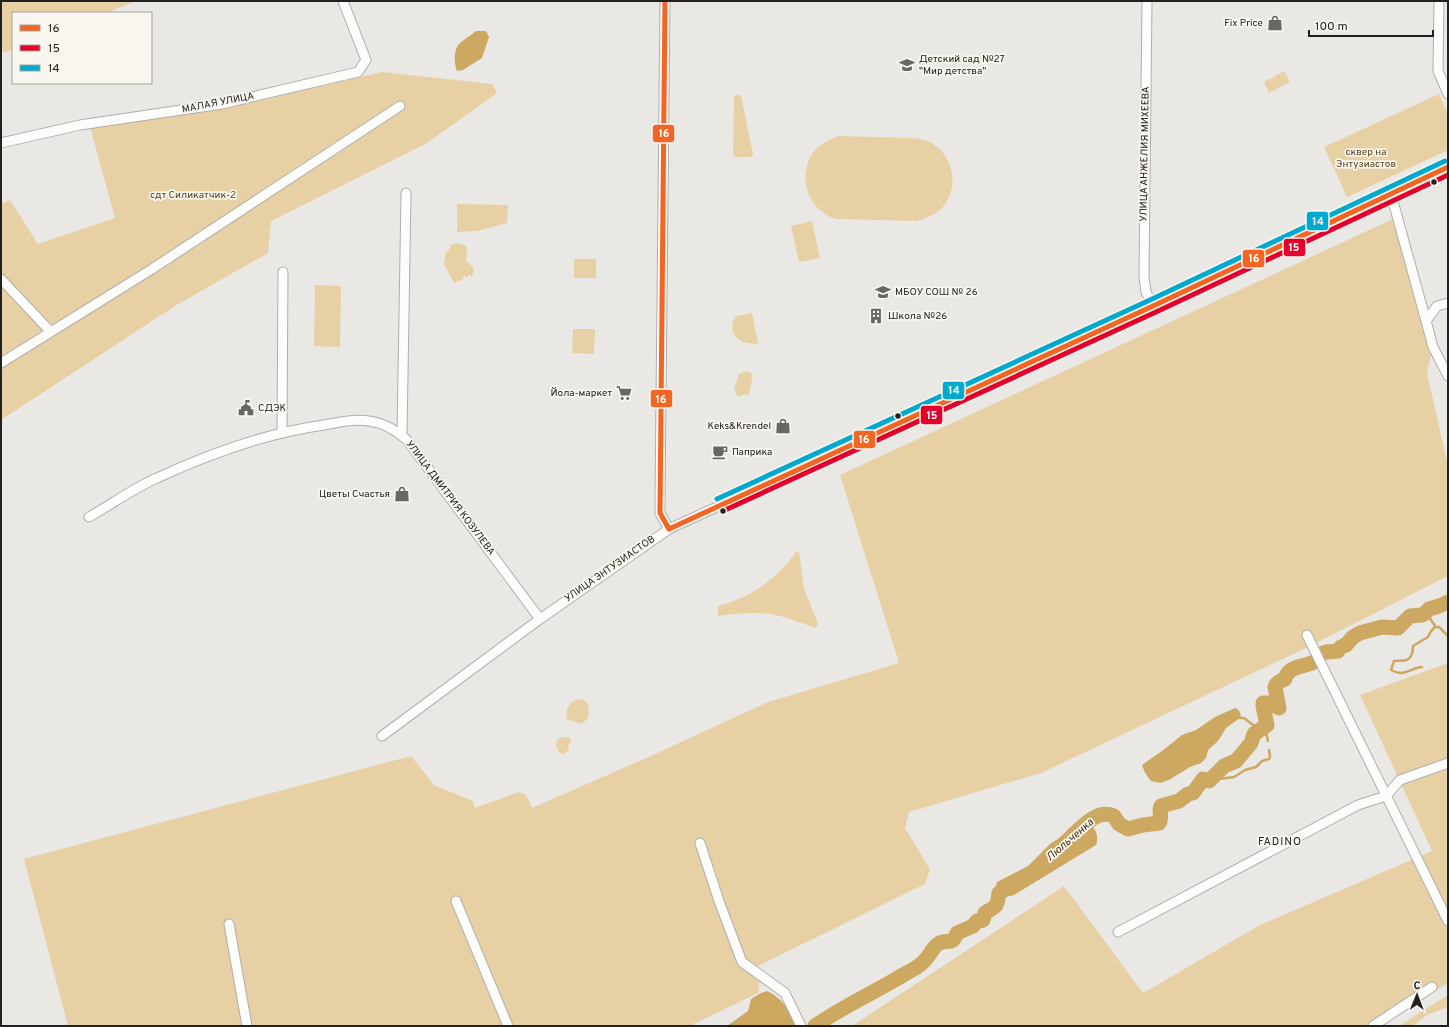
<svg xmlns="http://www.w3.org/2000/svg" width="1449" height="1027" viewBox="0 0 1449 1027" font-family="Overpass,sans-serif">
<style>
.green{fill:#e8d0a5}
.water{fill:#cca861}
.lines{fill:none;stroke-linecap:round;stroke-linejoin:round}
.stream{stroke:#cca861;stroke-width:2.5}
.river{stroke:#cca861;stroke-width:15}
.street-casing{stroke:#afaeac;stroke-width:11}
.street{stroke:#fcfcfb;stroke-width:9}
.bus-1-casing{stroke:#f9f6f0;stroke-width:8}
.bus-2-casing{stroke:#f9f6f0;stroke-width:8}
.bus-3-casing{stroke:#f9f6f0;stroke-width:8}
.bus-1{stroke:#f26522;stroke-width:5}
.bus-2{stroke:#e4002b;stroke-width:5}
.bus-3{stroke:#00a9ce;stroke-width:5}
.bus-dot{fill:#22211f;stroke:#f9f6f0;stroke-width:1.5}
.labels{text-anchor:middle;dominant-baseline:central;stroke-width:3.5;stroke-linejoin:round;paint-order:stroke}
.poi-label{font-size:10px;fill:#22211f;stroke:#f9f6f0;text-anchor:start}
.street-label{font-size:10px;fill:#22211f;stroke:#f9f6f0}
.park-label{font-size:10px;fill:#57421a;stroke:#f9f6f0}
.water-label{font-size:11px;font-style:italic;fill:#432f04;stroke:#f9f6f0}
.neighbourhood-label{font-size:11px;letter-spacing:1px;fill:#22211f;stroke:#f9f6f0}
.line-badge{stroke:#f9f6f0;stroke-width:1.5}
.badge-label{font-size:11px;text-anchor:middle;font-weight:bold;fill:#fff}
</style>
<rect width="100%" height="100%" fill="#eae8e5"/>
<path class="green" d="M1 1H136L106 13H13V50L4 53 1 46Z
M1284 71 1290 82 1269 93 1264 82Z
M382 72 492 84 497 93 427 143 271 221 268 253 175 306 1 420V204L10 200 38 244 115 218 90 127 232 107Z
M737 94 741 96 753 154 751 157H735L733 155 734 96Z
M1439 94 1448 115V150L1347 197 1324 147Z
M837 136 914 138C922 139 931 141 937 147 956 162 958 193 940 210 934 215 926 218 918 221L836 219C833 218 828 216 825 214 803 200 799 168 816 149 822 143 830 140 837 136Z
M457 204 508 205 507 223 477 231 457 232Z
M1395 218 1419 303 1431 355 1427 373 1448 466V576L1306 648 1041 773 909 812 905 828 930 869 925 884 750 970 760 979 758 993 690 1026H68L24 859 411 756 434 785 473 801 475 808 519 792 526 795 532 808 653 755 768 702 899 663 840 475Z
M812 221 820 258 799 262 791 226Z
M457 243 466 246 467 249 466 261 472 266 475 275 473 272 472 277 469 274 468 277H465L464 274 463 279 454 283 444 264 446 252H448L451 245Z
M574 259H596V278H574Z
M315 285 341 286 340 347 314 346Z
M752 313 758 344C753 343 746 344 742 341 731 337 730 324 736 316Z
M573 329H595L594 354 572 353Z
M746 371 753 374 749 395 744 394 738 397 734 389 739 374Z
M796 552H799L804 588 818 624 815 628C804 624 792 619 780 616 760 611 738 613 718 616V606C751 597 776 580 796 552Z
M1448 663V983L1379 1026H852L1064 886 1143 993 1260 925 1432 851 1360 695Z
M579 699 586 701 589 707 588 718 582 724 567 719C565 709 569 702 579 699Z
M562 737H569L571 741 570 744 568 745 569 750 564 754 560 753 556 747 557 740Z
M1448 995V1007L1427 1015 1413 1026H1399Z"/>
<path class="water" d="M476 31H486L489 37 482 58 463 70 457 71C454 63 453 50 460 43 465 39 471 35 476 31Z
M1235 708C1239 709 1242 714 1240 718L1226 728 1218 741 1208 750 1206 758 1201 763 1190 767 1169 780 1160 783 1151 781 1145 773 1142 765 1162 751 1182 735 1196 730 1215 717Z
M1086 820C1094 825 1100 836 1096 845L1014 895 1006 897 1000 895 996 886 997 882 1028 866 1051 843 1058 839 1073 825 1081 821Z
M767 991C781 997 792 1012 795 1026H727L748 1011 751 999 761 993Z"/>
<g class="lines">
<path class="stream" d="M1435 627H1439L1448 636
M1422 667C1409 668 1405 678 1391 670L1394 661C1400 660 1410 663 1412 653 1413 651 1413 648 1413 646L1428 637 1431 631 1435 627C1434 621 1428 620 1427 611
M1240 718H1244L1253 725 1263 728 1266 732 1268 741
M1211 780 1234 777 1245 770 1256 767 1262 761 1269 759 1270 756 1269 750"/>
<path class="river" d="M1323 653 1326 652 1338 651 1341 647 1346 645 1353 637 1360 633 1382 627 1398 628 1410 616 1422 615 1425 613 1429 609 1439 606 1448 602
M1073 835C1084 825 1098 809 1114 816L1119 824 1128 829 1143 825 1159 823C1163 818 1158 811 1161 806L1179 801 1188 794 1193 793 1203 779 1209 781 1224 766 1236 761 1251 743 1254 734 1267 725 1263 706V703H1271L1279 708 1275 687C1276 681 1281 682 1285 679 1289 665 1302 668 1314 662
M815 1026C842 1007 871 994 898 978 906 973 916 969 922 963 929 958 931 949 938 944 947 938 952 947 957 933L973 926 977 921 983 920 985 913C997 906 997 907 999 893L1016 882"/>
<defs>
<path id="street" d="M665 1 660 500V513L669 529
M1147 1 1144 277 1146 292 1153 306
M1439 1 1438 71 1448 94
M1 143 80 125 222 104 358 72 366 60 343 1
M1391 194 1426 321
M1 279 50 331
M1448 303 1437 306 1426 321 1433 347 1448 376
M1 363 152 269 400 106
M282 433 283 272
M402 435 406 193
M89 517C112 504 134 488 157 478 211 453 266 433 324 425 339 422 354 419 369 421 384 423 396 430 407 440L540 619
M1307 635 1448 921
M382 736 540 619 669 529 1153 306 1448 167
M700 843 719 901 742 962 785 993 801 1026
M456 901 508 1026
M229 924 247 1026
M1118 932 1358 805 1386 796 1400 780 1448 763
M1373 1026 1432 987"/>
</defs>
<use href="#street" class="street-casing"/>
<use href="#street" class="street"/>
<defs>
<path id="bus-1" d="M665 1 660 513 669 529
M669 529 1153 306 1448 167"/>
<path id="bus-2" d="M723 511 1156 312 1448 175"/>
<path id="bus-3" d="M717 499 1150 300 1445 161"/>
</defs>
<use href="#bus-1" class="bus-1-casing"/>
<use href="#bus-2" class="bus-2-casing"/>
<use href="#bus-3" class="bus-3-casing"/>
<use href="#bus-1" class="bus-1"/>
<use href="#bus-2" class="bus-2"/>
<use href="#bus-3" class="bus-3"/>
</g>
<defs>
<symbol id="shop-bare" viewBox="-9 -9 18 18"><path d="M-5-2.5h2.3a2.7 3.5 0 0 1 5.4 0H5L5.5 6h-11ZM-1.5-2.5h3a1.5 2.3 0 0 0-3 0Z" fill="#686764" stroke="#f9f6f0" stroke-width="2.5" paint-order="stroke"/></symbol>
<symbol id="school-bare" viewBox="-9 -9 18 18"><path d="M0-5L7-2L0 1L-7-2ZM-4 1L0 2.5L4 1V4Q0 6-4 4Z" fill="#686764" stroke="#f9f6f0" stroke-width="2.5" paint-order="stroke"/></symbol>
<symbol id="building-bare" viewBox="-9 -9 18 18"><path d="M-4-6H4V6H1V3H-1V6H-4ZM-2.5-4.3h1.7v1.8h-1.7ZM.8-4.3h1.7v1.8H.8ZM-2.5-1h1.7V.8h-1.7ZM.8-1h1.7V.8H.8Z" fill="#686764" stroke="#f9f6f0" stroke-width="2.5" paint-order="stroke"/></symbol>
<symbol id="supermarket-bare" viewBox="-9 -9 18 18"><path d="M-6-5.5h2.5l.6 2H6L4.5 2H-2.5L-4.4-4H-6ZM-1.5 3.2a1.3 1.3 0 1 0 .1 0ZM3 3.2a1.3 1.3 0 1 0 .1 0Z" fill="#686764" stroke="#f9f6f0" stroke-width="2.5" paint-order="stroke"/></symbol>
<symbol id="civic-bare" viewBox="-9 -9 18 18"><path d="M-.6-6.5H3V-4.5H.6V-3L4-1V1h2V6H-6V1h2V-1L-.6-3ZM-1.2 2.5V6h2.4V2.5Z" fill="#686764" stroke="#f9f6f0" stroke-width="2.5" paint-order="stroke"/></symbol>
<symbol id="cafe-bare" viewBox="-9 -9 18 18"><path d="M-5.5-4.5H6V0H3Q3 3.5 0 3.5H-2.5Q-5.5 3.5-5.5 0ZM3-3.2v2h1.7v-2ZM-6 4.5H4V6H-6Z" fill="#686764" stroke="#f9f6f0" stroke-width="2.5" paint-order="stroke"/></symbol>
</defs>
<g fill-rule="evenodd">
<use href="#shop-bare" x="1264" y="12" width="22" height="22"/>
<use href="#school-bare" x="896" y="54" width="22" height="22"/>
<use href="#school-bare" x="872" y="281" width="22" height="22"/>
<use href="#building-bare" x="865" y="305" width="22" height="22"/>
<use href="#supermarket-bare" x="613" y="382" width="22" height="22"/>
<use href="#civic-bare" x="235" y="397" width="22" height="22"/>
<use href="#shop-bare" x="772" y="415" width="22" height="22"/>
<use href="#cafe-bare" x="709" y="441" width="22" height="22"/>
<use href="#shop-bare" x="391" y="483" width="22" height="22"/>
</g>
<g class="bus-dot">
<circle cx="1434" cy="182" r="3.5"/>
<circle cx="898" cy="416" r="3.5"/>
<circle cx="723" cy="511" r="3.5"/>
</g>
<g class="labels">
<g class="poi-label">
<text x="1263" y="23" text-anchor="end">Fix Price</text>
<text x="919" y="59">Детский сад №27<tspan x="919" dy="12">"Мир детства"</tspan></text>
<text x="895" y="292">МБОУ СОШ № 26</text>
<text x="888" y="316">Школа №26</text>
<text x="612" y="393" text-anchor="end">Йола-маркет</text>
<text x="258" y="408">СДЭК</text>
<text x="771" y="426" text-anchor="end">Keks&amp;Krendel</text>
<text x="732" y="452">Паприка</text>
<text x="390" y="494" text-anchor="end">Цветы Счастья</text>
</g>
<g class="street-label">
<text transform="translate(218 103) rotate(-11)">МАЛАЯ УЛИЦА</text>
<text transform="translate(1145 154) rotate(-89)">УЛИЦА АНЖЕЛИЯ МИХЕЕВА</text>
<text transform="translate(450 498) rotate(53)">УЛИЦА ДМИТРИЯ КОЗУЛЕВА</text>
<text transform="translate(610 569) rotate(-35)">УЛИЦА ЭНТУЗИАСТОВ</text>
</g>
<g class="park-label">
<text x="1366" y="152">сквер на<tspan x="1366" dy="12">Энтузиастов</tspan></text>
<text x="193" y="195">сдт Силикатчик-2</text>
</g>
<g class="water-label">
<text transform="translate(1070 840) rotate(-41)">Люльченка</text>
</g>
<g class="neighbourhood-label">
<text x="1280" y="842">FADINO</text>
</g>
</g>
<g class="line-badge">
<rect x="652" y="124" width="23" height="19" rx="4" fill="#f26522"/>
<rect x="1306" y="211" width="23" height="20" rx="4" fill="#00a9ce"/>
<rect x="1283" y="238" width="23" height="19" rx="4" fill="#e4002b"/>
<rect x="1242" y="249" width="23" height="19" rx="4" fill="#f26522"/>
<rect x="942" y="381" width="23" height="19" rx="4" fill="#00a9ce"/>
<rect x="650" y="389" width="23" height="19" rx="4" fill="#f26522"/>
<rect x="920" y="405" width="23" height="20" rx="4" fill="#e4002b"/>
<rect x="853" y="430" width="23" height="19" rx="4" fill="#f26522"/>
</g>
<g class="badge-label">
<text x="664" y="137">16</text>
<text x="1318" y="225">14</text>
<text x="1294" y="251">15</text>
<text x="1254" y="262">16</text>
<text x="954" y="394">14</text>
<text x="661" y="403">16</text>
<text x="932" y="419">15</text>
<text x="864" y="443">16</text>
</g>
<rect width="1449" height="1027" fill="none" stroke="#22211f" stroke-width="4"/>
<rect x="12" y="12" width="140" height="72" fill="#f9f6f0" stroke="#a3a19c"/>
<rect x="20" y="25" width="20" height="6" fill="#f26522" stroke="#a3a19c"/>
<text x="48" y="32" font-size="12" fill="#22211f">16</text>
<rect x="20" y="45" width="20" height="6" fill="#e4002b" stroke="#a3a19c"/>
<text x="48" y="52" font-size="12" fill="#22211f">15</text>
<rect x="20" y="65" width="20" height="6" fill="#00a9ce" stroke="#a3a19c"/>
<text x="48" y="72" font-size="12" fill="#22211f">14</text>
<g transform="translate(1417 995) rotate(1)" stroke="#f9f6f0" stroke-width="3" paint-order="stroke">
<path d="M0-3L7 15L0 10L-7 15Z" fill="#22211f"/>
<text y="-6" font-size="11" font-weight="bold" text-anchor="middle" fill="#22211f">С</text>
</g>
<path d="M1309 30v6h124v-6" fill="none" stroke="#22211f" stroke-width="2"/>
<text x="1315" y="30" font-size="12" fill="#22211f" stroke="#f9f6f0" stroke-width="3" paint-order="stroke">100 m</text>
</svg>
